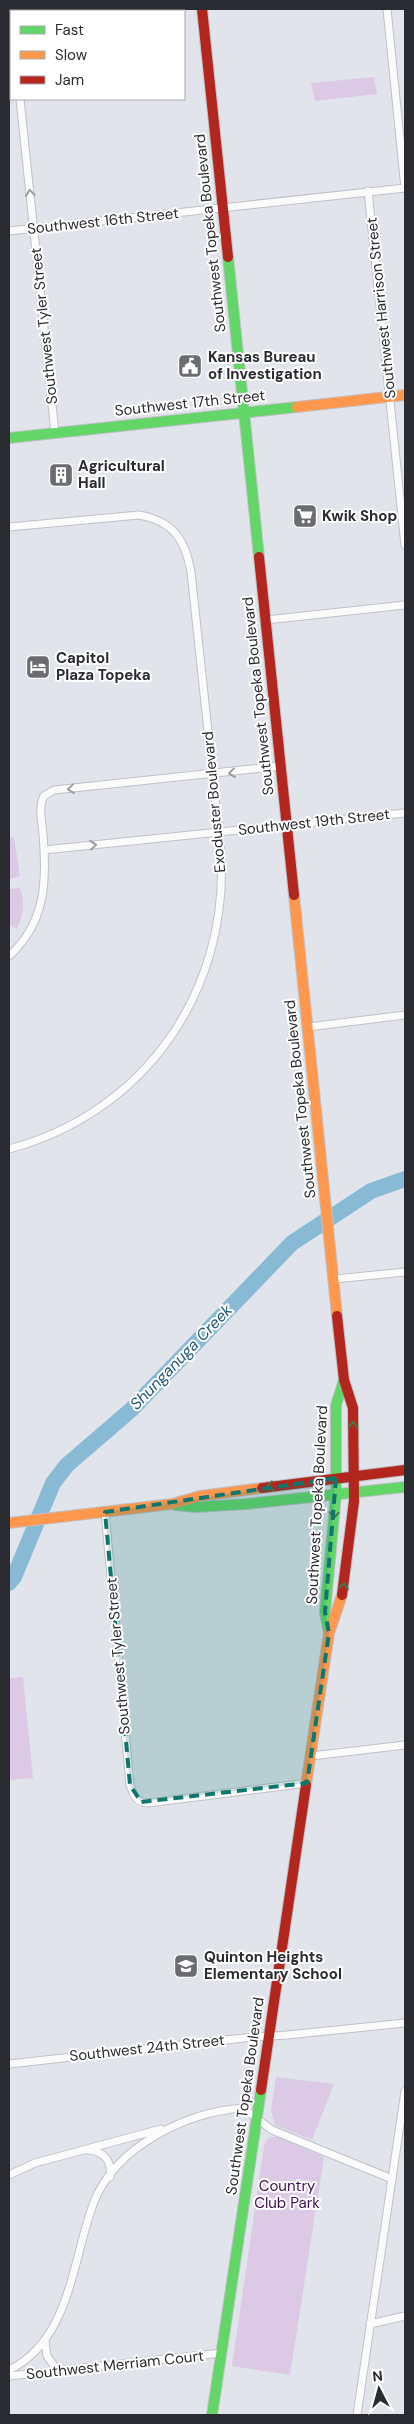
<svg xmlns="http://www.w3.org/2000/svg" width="414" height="2424" viewBox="0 0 414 2424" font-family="'DM Sans',sans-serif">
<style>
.green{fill:#dbc9e6}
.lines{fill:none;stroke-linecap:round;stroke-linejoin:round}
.river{stroke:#88bad6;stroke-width:16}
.street-casing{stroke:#c0c1c8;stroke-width:9}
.fast-casing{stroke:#c0c1c8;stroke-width:12}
.slow-casing{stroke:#c0c1c8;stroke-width:12}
.jam-casing{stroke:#c0c1c8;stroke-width:12}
.street{stroke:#fbfbfc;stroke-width:7}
.fast{stroke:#63d668;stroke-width:10}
.slow{stroke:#ff974d;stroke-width:10}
.jam{stroke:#b3261e;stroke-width:10}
.oneway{stroke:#9d9da0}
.oneway2{stroke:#447849}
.marked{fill:#0f766e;fill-opacity:0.2;stroke:#0f766e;stroke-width:4;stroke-dasharray:10 6;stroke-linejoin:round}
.labels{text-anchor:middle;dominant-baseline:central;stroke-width:4;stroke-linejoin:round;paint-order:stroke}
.street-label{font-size:15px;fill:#2a2b30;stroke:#fff}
.poi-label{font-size:15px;font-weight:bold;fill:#2a2b30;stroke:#fff;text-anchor:start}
.park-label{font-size:15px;fill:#400b4f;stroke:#fff}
.water-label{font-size:16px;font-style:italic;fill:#225973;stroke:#fff}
</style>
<rect width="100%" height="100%" fill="#e2e4ec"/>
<path class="green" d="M374 77 377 94 315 101 311 83Z
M14 837 20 876 9 879V838Z
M20 888C25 900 24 918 16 929L9 924V889Z
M23 1677 33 1778 9 1780V1678Z
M276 2077 334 2084 312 2140 275 2125 271 2110Z
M271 2137H278L324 2157 290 2375 232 2366 264 2146 266 2141Z"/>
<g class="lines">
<path class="river" d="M9 1583 14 1577 53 1483 67 1465 132 1409 292 1243 371 1191 405 1179"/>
<defs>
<path id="street" d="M10 9 11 21
M387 9 405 188
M108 11 131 9
M20 99 55 433
M368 191 405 545
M9 231 405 188
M9 527 139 515C173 521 185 539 191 572L221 853C229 992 144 1113 9 1149
M266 620 405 605
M44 850 405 813
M9 956C46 923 47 880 43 834 42 822 38 807 44 796L54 790 281 766
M308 1027 405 1015
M335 1279 405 1272
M105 1512 130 1785C134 1796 136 1802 148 1803L307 1783
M311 1756 405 1745
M9 2064 253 2037 287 2035 405 2023
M88 2150C104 2151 112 2161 110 2177
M9 2175 35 2163 161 2129
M370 2324 405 2316
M45 2341 47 2356 58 2371
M9 2370C71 2340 72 2259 94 2202 116 2146 187 2112 243 2108L272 2130 392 2179
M9 2376 222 2353
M357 2415 405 2091"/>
<path id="fast" d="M228 257 259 557
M9 438 297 407
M175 1505 196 1507 246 1504 405 1487
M329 1633 325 1612 336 1495V1405L344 1380
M212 2415 261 2090"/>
<path id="slow" d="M297 407 405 395
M294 895 337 1316
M9 1523 172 1504 200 1496 262 1488
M306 1785 329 1633 342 1595"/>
<path id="jam" d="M202 9 228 257
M259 557 294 895
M337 1316 344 1380 353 1408 354 1501 342 1595
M262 1488 405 1470
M261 2090 306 1785"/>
</defs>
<use href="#street" class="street-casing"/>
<use href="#fast" class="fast-casing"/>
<use href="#slow" class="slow-casing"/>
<use href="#jam" class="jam-casing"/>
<use href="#street" class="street"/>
<use href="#fast" class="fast"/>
<use href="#slow" class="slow"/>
<use href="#jam" class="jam"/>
</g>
<defs><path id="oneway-chevron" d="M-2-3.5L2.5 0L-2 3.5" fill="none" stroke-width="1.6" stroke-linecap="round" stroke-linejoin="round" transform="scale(1.25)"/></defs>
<g class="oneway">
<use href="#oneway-chevron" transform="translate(30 193) rotate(-96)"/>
<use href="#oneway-chevron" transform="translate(232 773) rotate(173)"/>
<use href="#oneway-chevron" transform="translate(71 789) rotate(174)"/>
<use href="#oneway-chevron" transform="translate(93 845) rotate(-6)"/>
</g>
<g class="oneway2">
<use href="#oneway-chevron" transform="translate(353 1425) rotate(-90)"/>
<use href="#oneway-chevron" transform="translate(270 1486) rotate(173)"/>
<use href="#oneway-chevron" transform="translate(334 1515) rotate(94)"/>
<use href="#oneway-chevron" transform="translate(344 1586) rotate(-81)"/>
</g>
<path class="marked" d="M336 1478 325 1612 329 1633 307 1783 141 1802 130 1785 105 1512Z"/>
<defs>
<symbol id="civic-square" viewBox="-11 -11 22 22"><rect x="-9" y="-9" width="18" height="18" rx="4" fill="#6a6c72" stroke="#fff"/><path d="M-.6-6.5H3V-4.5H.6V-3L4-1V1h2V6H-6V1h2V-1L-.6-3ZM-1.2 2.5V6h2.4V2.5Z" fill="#fff"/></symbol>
<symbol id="building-square" viewBox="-11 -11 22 22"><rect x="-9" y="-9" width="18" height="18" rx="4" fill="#6a6c72" stroke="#fff"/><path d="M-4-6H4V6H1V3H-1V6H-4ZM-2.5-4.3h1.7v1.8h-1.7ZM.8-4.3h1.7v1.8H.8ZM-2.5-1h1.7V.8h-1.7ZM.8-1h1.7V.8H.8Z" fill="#fff"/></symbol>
<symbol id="supermarket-square" viewBox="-11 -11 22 22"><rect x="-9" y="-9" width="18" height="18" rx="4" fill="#6a6c72" stroke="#fff"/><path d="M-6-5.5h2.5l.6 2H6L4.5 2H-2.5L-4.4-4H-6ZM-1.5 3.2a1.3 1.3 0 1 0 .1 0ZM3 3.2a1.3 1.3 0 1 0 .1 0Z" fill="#fff"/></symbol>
<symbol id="hotel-square" viewBox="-11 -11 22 22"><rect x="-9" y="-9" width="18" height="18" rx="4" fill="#6a6c72" stroke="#fff"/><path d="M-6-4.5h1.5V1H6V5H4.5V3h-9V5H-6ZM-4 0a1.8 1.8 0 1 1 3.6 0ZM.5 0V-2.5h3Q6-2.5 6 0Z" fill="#fff"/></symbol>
<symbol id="school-square" viewBox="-11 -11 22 22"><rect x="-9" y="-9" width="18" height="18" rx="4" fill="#6a6c72" stroke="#fff"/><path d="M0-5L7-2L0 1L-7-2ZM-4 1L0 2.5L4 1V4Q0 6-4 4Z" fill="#fff"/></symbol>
</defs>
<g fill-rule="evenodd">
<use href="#civic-square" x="176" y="352" width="28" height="28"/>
<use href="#building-square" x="47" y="461" width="28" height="28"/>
<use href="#supermarket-square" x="291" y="502" width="28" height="28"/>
<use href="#hotel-square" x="24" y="653" width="28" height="28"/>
<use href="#school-square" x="172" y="1952" width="28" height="28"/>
</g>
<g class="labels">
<g class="street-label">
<text transform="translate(103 221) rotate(-6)">Southwest 16th Street</text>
<text transform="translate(210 233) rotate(-96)">Southwest Topeka Boulevard</text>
<text transform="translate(381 308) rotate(-96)">Southwest Harrison Street</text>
<text transform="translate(44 326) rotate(-96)">Southwest Tyler Street</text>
<text transform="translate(190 403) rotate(-6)">Southwest 17th Street</text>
<text transform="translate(258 696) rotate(-96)">Southwest Topeka Boulevard</text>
<text transform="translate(214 802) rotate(-95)">Exoduster Boulevard</text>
<text transform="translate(314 822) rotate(-6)">Southwest 19th Street</text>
<text transform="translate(300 1099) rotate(-96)">Southwest Topeka Boulevard</text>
<text transform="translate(317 1505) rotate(-87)">Southwest Topeka Boulevard</text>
<text transform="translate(118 1656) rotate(-95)">Southwest Tyler Street</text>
<text transform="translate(147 2048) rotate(-6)">Southwest 24th Street</text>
<text transform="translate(245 2096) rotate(-82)">Southwest Topeka Boulevard</text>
<text transform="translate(115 2365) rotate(-6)">Southwest Merriam Court</text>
</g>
<g class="poi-label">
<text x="208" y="357">Kansas Bureau<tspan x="208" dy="17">of Investigation</tspan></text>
<text x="78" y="466">Agricultural<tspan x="78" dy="17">Hall</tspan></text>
<text x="322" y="516">Kwik Shop</text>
<text x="56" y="658">Capitol<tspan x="56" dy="17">Plaza Topeka</tspan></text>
<text x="204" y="1957">Quinton Heights<tspan x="204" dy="17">Elementary School</tspan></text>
</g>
<g class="park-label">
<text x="287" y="2186">Country<tspan x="287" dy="17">Club Park</tspan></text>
</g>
<g class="water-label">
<text transform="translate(181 1357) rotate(-46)">Shunganuga Creek</text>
</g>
</g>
<rect width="414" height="2424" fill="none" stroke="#2a2b30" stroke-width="20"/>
<rect x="10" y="10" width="175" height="90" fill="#ffffff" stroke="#aaaaac"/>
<rect x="20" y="26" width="25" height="8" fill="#63d668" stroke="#aaaaac"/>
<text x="55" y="35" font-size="15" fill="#2a2b30">Fast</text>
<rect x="20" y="51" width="25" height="8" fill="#ff974d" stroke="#aaaaac"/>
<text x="55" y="60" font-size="15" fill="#2a2b30">Slow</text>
<rect x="20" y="76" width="25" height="8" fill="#b3261e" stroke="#aaaaac"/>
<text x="55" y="85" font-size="15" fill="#2a2b30">Jam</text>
<g transform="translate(379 2389) rotate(354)" stroke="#ffffff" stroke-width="4" paint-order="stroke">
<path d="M0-4L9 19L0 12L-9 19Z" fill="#2a2b30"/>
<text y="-8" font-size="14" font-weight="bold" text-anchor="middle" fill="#2a2b30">N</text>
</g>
</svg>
